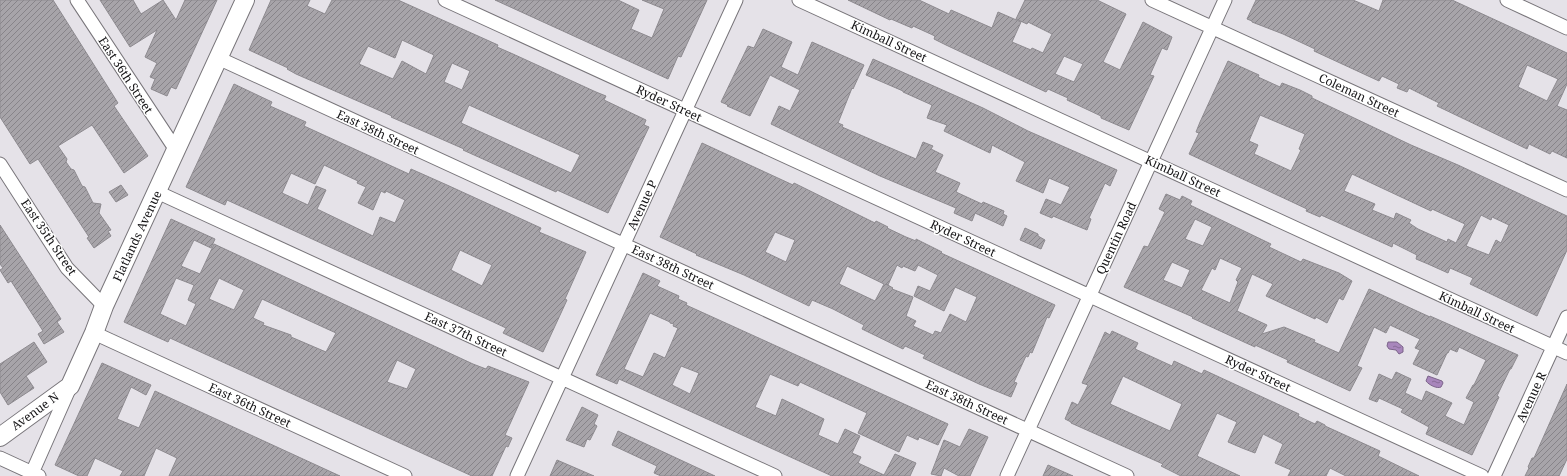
<svg xmlns="http://www.w3.org/2000/svg" width="1567" height="476" viewBox="0 0 1567 476" font-family="'Noto Serif',serif">
<style>
.water{fill:url(#water-ripples);stroke:#7c648a}
.building{fill:url(#building-hatch);stroke:#8d8a8f;fill-rule:evenodd}
.lines{fill:none;stroke-linecap:round;stroke-linejoin:round}
.minor-casing{stroke:#78757a;stroke-width:15}
.secondary-casing{stroke:#78757a;stroke-width:20}
.minor{stroke:#fff;stroke-width:13}
.secondary{stroke:#fff;stroke-width:18}
.labels{text-anchor:middle;dominant-baseline:central;stroke-width:3;stroke-linejoin:round;paint-order:stroke}
.street-label{font-size:12px;fill:#161517;stroke:#fff}
</style>
<defs>
<pattern id="water-ripples" width="26" height="14" patternUnits="userSpaceOnUse"><rect width="26" height="14" fill="#a886bc"/><path d="M2 4q2-2 4 0t4 0M15 11q2-2 4 0t4 0" fill="none" stroke="#886c98"/></pattern>
<pattern id="building-hatch" width="6" height="6" patternUnits="userSpaceOnUse"><rect width="6" height="6" fill="#a7a4a9"/><path d="M-1 1l2-2M0 6l6-6M5 7l2-2" fill="none" stroke="#878489"/></pattern>
</defs>
<rect width="100%" height="100%" fill="#e5e2e8"/>
<path class="water" d="M1388 342H1397L1403 347V352L1399 354 1396 350 1389 349 1387 346Z
M1428 376 1442 381 1443 383 1441 387C1437 389 1429 385 1426 381Z"/>
<path class="building" d="M0 0H53L118 103 114 106 148 156 124 173 92 125 58 146 67 159 66 162 71 169 74 170 82 186 85 187 93 203 101 204 99 213 111 230 108 231 111 236 94 248 87 238 89 237 38 159 30 164 0 117Z
M100 0H133L141 14 163 0 176 20 185 0H217L176 89 171 87 167 96 151 89 155 79 150 77 157 63 145 57 157 30 130 47Z
M271 0H310L307 6 325 14 332 0H398L498 45 497 47 513 54 596 92 606 96 604 100 646 120 644 125 649 127 608 213 557 190 556 192 463 150 464 149 391 117 392 116 296 74 287 69 288 68 249 50ZM402 40 434 55 426 74 402 61 393 79 359 64 368 46 395 58ZM452 63 470 71 462 90 444 82ZM469 105 580 155 571 173 461 123Z
M495 0H618L639 10 631 29 652 38 664 9 642 0H707L681 57 678 56 668 79Z
M848 0H919L949 14 951 10 992 28 998 12 1021 22 1012 42 1031 50 1032 48 1043 53 1052 34 1028 22 1027 24 1016 19 1025 0H1097L1126 14 1103 62 1120 70 1143 22 1172 37 1167 50 1162 48 1150 75 1154 76 1129 130 1101 118V116L1067 100 1068 98 1048 89 1046 92 946 45 934 39 935 36 913 26 912 28 891 19 890 20ZM1064 56 1083 64 1074 82 1055 74Z
M1256 0H1353L1379 11 1383 0H1452L1567 53V84L1557 106 1567 110V158L1552 151 1550 154 1529 144 1527 149 1437 106 1439 103 1409 88 1407 92 1397 88 1399 84 1382 76 1379 81 1314 51 1315 49 1283 34 1252 22V21L1247 19ZM1527 65 1558 79 1547 101 1518 87Z
M763 29 792 42 781 67 798 75 812 42 864 65 853 89 852 88 838 123 843 125 842 127 916 159 923 142 933 146 931 149 943 155 935 172 960 183 956 192 982 204 983 202 1004 211 1003 214 1007 216 1003 226 975 213 972 221 954 213 956 208 880 176 771 124 779 106 790 111 800 90 770 75 750 116 727 106 728 105 721 102 748 46 754 48Z
M873 59 983 108 1028 131 1117 170 1110 186 1105 183 1089 218 1091 219 1087 230 1053 216 1052 218 1040 213 1046 199 1061 205 1070 187 1049 178 1043 193 1016 181 1025 162 992 145 990 153 944 131 947 125 927 118 932 105 903 92V91L866 75Z
M1228 61 1259 75 1258 77 1280 87 1282 83 1300 90 1312 96V98L1411 145 1458 165 1567 216V250L1537 316 1470 284 1473 278 1450 268 1448 273 1428 264 1416 259 1417 255 1393 243 1392 247 1321 215 1320 217 1306 211 1307 209 1290 201 1189 154 1199 133 1196 132 1200 122ZM1260 115 1305 134 1299 149 1301 150 1291 171 1254 154 1258 145 1249 141ZM1352 174 1431 211 1432 209 1465 224 1456 243 1448 239 1447 242 1418 229 1409 223 1411 220 1396 213 1394 219 1372 210 1375 204 1344 191ZM1481 215 1491 220 1492 217 1509 225 1501 243 1496 240 1489 255 1466 246Z
M234 84 272 102 270 106 306 122 304 126 409 174 411 169 447 185 541 228 539 232 586 252 565 299 567 300 543 352 503 333 506 328 489 320 227 200 225 205 186 187ZM324 165 358 181 357 183 366 187 358 203 373 210 381 191 385 193 386 191 405 200 395 223 380 217 373 236 317 209 326 190 316 186 308 205 282 193 291 173 315 184ZM460 250 492 265 482 286 451 270Z
M702 143 793 185 794 183 875 223 876 221 888 227 887 228 906 237 916 241V239L942 252 941 253 1055 305 1049 318 1047 317 1032 353 1030 352 1028 357 1026 356 1014 382 1017 383 1011 397 979 384 923 358 925 355 905 346 903 349 862 329 864 325 833 309 812 300 809 306 744 275 696 255 697 254 660 237ZM775 232 795 240 786 262 765 252ZM897 265 902 268 903 266 915 271 918 265 938 275 930 291 918 286 914 296 944 311 955 287 977 297 966 322 950 314 941 333 935 331 933 335 913 326 916 321 906 316 913 297 892 289 893 288 886 284 888 285ZM847 266 884 284 875 301 839 284Z
M121 185 128 195 116 202 109 192Z
M1166 194 1180 200 1182 196 1192 201 1190 205 1271 244 1269 247 1301 262 1303 259 1339 273 1352 281 1343 300 1339 298 1327 323 1316 317 1315 319 1266 296 1273 284 1252 274 1237 311 1267 325 1262 334 1284 327 1315 340 1314 342 1339 353 1369 289 1430 317V316L1518 355 1511 369H1510L1497 396 1499 397 1490 417 1472 455 1426 434 1429 427 1401 412 1403 409 1379 398 1377 402 1369 399 1379 374 1392 380 1396 372 1411 379 1405 393 1422 401 1426 391 1452 403 1445 416 1464 425 1474 402 1466 398 1473 385H1474L1486 360 1459 347 1457 352 1450 349 1448 353H1447L1437 375 1413 364 1420 350 1415 348 1420 339 1390 325 1386 333 1374 327 1357 366 1362 368 1350 391 1287 362 1288 360 1255 345V347L1244 342 1192 318 1193 317 1124 287 1144 246 1148 247 1165 212 1159 209ZM1195 219 1212 227 1203 246 1185 239ZM1220 258 1242 268 1236 280 1238 282 1230 303 1201 290 1212 268 1215 270ZM1172 262 1190 270 1182 288 1163 280Z
M171 219 215 239 211 248 194 240 181 266 200 274 214 244 473 364 486 369 488 366 529 382 505 435 512 438 508 447 506 446 492 476H472L170 338 168 342 124 322ZM176 278 194 285 188 300 196 304 186 326 160 314ZM219 278 244 290 234 310 209 299ZM262 299 336 333 326 352 291 337V335L263 325 264 323 253 318ZM397 360 416 369 407 389 387 382Z
M0 225 61 319 57 322 64 332 44 344 38 334 43 331 11 281 8 283 0 270 3 268 0 264Z
M1025 228 1038 234V236L1045 240 1041 249 1020 240Z
M643 273 660 281 657 286 679 296 678 299 687 303 686 305 948 424 938 445 919 437 918 440 907 435 899 452 858 433 867 413 800 382 798 386 770 374 755 407 776 416 782 399 824 419 818 435 838 444 845 429 860 436 852 453 861 457 858 463 884 475 895 454 916 463 910 476H832L637 387 619 379 617 384 596 375ZM650 313 670 322V323L674 324 673 326 678 328 665 358 654 353 643 377 624 369ZM681 366 699 373 690 394 672 385Z
M1112 331 1138 343 1135 349 1172 366 1174 361 1202 374 1204 370 1299 414 1298 416 1315 424 1317 421 1325 425V426L1380 451 1378 456 1419 476H1346L1330 468 1326 476H1288L1291 470 1275 463 1283 444 1263 434 1255 453 1242 448 1228 442 1237 422 1217 413 1197 456 1240 476H1181L1161 466 1163 464 1071 423V422L1065 419 1072 402 1078 405 1088 385 1082 383 1105 332 1110 335ZM1123 376 1182 404 1170 431 1110 404Z
M34 342 47 362 26 376 34 388 8 405 0 392V364Z
M102 363 151 385 146 395 131 387 117 419 139 428 155 391 340 476H169L177 458 156 448 144 476H120L123 471 95 458 87 476H79L55 465Z
M1567 384V459L1559 476H1525L1529 468 1528 467 1532 458H1534Z
M582 407 598 415 594 424 597 426 590 440 587 439 584 447 566 440Z
M969 429 988 437 970 476H959L944 468 941 476 931 474 944 440 960 447Z
M618 431 672 456 715 476H661L654 473 657 466 612 445Z
M557 460 594 476H550Z
M1048 465 1073 476H1043Z"/>
<g class="lines">
<defs>
<path id="minor" d="M77 0 176 150
M445 0 1482 476
M799 0 1567 353
M1152 0 1567 190
M1507 0 1567 28
M218 58 1127 476
M0 164 67 268 104 306
M157 192 775 476
M94 333 405 476
M0 458 39 476
M32 473 70 387
M517 476 736 0
M1007 476 1225 0
M1494 476 1567 317"/>
<path id="secondary" d="M0 437 70 386 94 333 104 306 245 0"/>
</defs>
<use href="#minor" class="minor-casing"/>
<use href="#secondary" class="secondary-casing"/>
<use href="#minor" class="minor"/>
<use href="#secondary" class="secondary"/>
</g>
<g class="labels">
<g class="street-label">
<text transform="translate(889 41) rotate(25)">Kimball Street</text>
<text transform="translate(126 75) rotate(57)">East 36th Street</text>
<text transform="translate(1359 95) rotate(25)">Coleman Street</text>
<text transform="translate(669 103) rotate(25)">Ryder Street</text>
<text transform="translate(378 132) rotate(25)">East 38th Street</text>
<text transform="translate(1183 176) rotate(25)">Kimball Street</text>
<text transform="translate(642 205) rotate(-65)">Avenue P</text>
<text transform="translate(137 236) rotate(-65)">Flatlands Avenue</text>
<text transform="translate(49 237) rotate(56)">East 35th Street</text>
<text transform="translate(963 238) rotate(25)">Ryder Street</text>
<text transform="translate(1116 238) rotate(-65)">Quentin Road</text>
<text transform="translate(673 267) rotate(25)">East 38th Street</text>
<text transform="translate(1477 312) rotate(25)">Kimball Street</text>
<text transform="translate(466 334) rotate(25)">East 37th Street</text>
<text transform="translate(1258 373) rotate(25)">Ryder Street</text>
<text transform="translate(1531 397) rotate(-65)">Avenue R</text>
<text transform="translate(967 402) rotate(25)">East 38th Street</text>
<text transform="translate(250 405) rotate(25)">East 36th Street</text>
<text transform="translate(35 411) rotate(-36)">Avenue N</text>
</g>
</g>
</svg>
